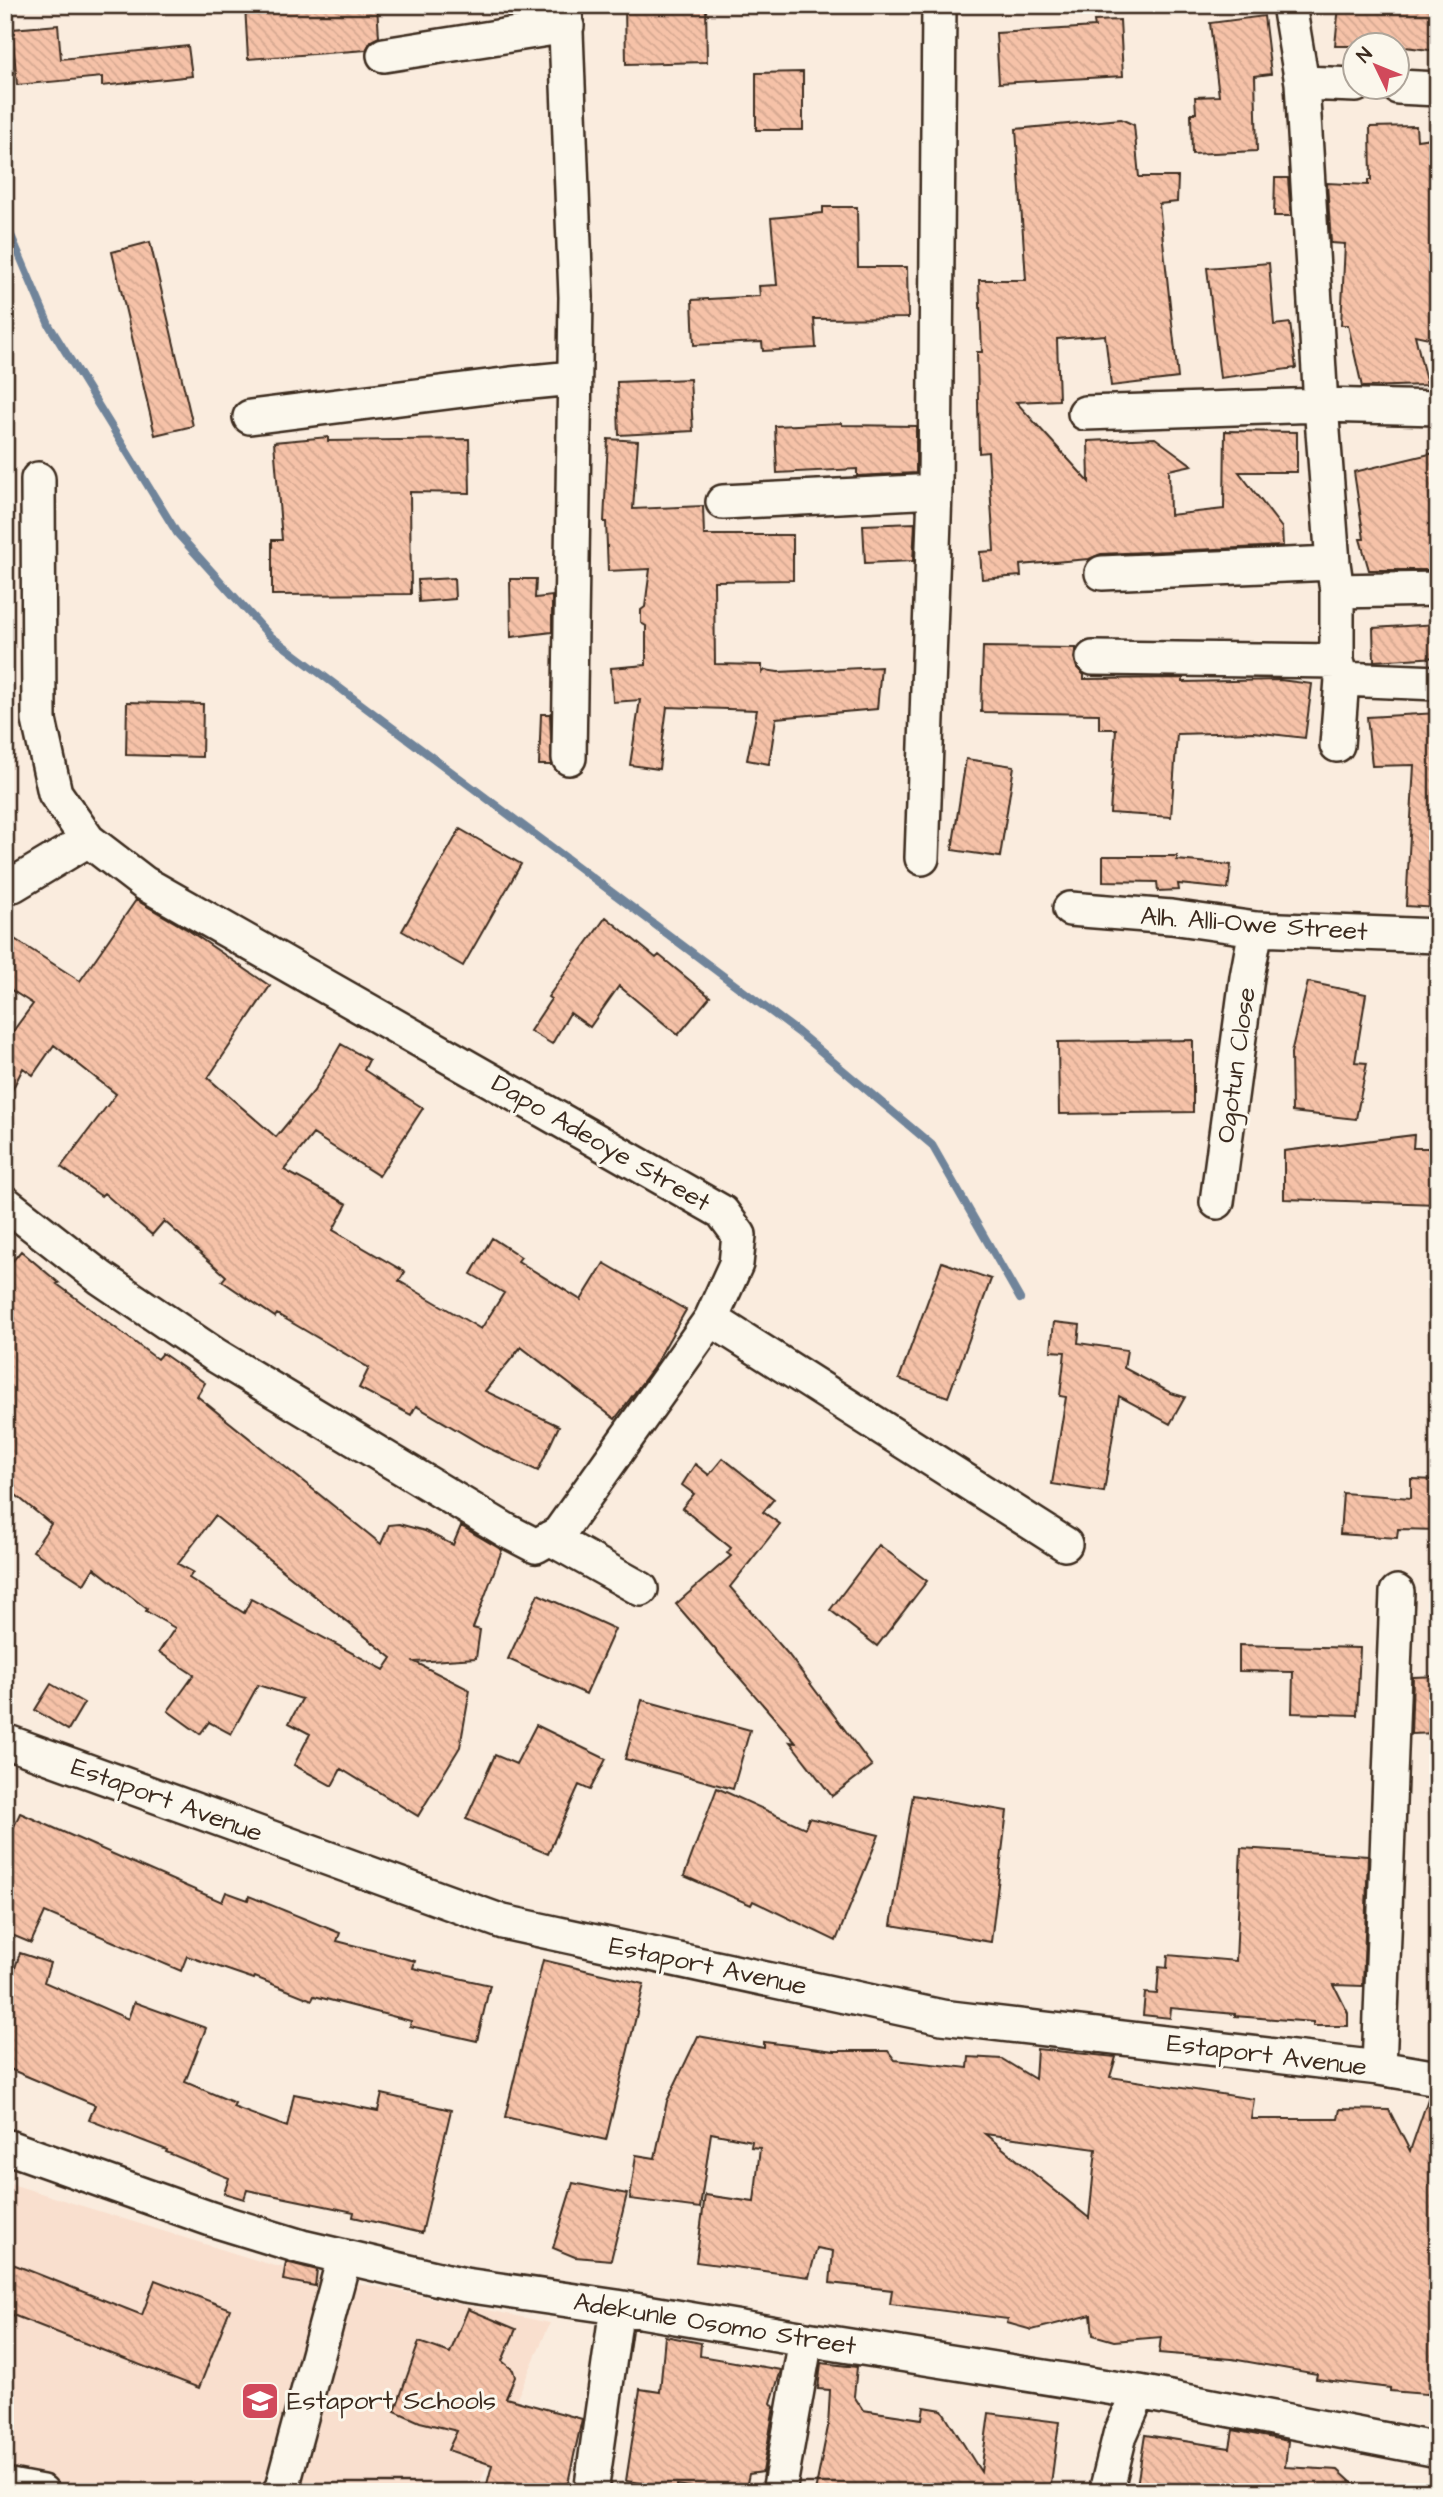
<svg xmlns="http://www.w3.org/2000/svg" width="1443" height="2497" viewBox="0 0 1443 2497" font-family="'Architects Daughter',sans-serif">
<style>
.built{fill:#f9dfce}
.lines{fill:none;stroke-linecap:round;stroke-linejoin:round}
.stream{stroke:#6f849a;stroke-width:8}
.building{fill:url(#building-back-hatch);stroke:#3b2a1e;stroke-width:2;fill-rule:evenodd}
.minor-casing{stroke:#3b2a1e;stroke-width:38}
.minor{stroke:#fbf7ec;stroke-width:33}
.labels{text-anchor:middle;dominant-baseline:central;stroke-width:6;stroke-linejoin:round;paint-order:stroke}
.street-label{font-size:26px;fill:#3b2a1e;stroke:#fbf7ec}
.poi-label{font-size:26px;fill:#3b2a1e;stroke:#fbf7ec;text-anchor:start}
</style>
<defs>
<pattern id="building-back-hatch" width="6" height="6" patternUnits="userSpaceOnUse" patternTransform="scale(1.75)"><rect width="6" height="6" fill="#f6c2a8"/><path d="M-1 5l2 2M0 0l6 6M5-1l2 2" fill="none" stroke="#d4a790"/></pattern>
</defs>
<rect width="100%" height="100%" fill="#faecde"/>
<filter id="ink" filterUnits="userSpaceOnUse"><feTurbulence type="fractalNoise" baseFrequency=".0143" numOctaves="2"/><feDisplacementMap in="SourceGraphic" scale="14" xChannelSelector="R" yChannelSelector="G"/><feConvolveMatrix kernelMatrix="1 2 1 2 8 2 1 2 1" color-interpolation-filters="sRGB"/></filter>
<g filter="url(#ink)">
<path class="built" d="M5 2182 272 2265 550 2323 476 2492H5Z"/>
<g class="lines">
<path class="stream" d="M5 221 49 325 177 533 269 635 798 1032 932 1145 1020 1299"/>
</g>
<path class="building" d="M245 5H377L379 37 371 41 366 50 248 59Z
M625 5H706L707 62 626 64Z
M1339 5H1438V51L1397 46H1335Z
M1264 16 1271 74 1255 76 1257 151 1192 154 1191 113H1196L1195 97 1219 96 1210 23Z
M1120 20 1123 76 999 83 996 33 1095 27 1094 21Z
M58 25 61 59 188 46 192 76 102 86V77L17 85 12 29Z
M803 72V130H756V73Z
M1121 119 1134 125 1139 177H1178L1177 202 1159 204 1178 378 1111 386 1105 335 1057 339 1059 400 1016 402 1089 482 1088 441 1155 438 1192 465 1169 470 1170 515 1224 509 1225 431 1297 432V472H1239L1282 528 1283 546 1101 554 1089 559 1020 565 1021 576 982 579 980 552 994 551 988 452 979 453 977 352H982L979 280H1026L1016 129Z
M1416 126 1417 140 1438 137V340L1415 335 1427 385 1362 387 1348 325H1341L1345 244 1331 243 1327 183 1368 185V180H1371L1370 127Z
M1275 178H1288L1291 216H1274Z
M823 207H857L858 267H907L908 318 814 319 816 348 763 351 762 342 694 345 692 300 760 296 759 286 777 285 771 218 823 213Z
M150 242 193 426 155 435 112 252Z
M1269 263 1274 325 1290 323 1296 368 1220 378 1207 268Z
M690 379 693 431 619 435 617 382Z
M842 423V425L916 426V473L857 476V469L777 473 775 426Z
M328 437V441L469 439 470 493 410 492 411 594 272 595V540H282L274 442Z
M608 439 638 441 633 509 703 506 704 535H793V580L714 581 715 664 762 665V673L765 670 778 672 881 667 877 709 776 718 769 764 747 760 757 710 667 707 659 769 630 765 640 700 613 702 611 668 646 665V626L641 623V610L645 607 650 569 608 571 606 522H604Z
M1438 452V559L1435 570H1369L1360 539H1364L1354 472Z
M915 523 913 561 865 563 863 525Z
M454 578 455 599 419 602 418 580Z
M510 579H536L535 598 552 596V632L511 637Z
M1438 624V657L1374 661 1373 628Z
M983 647 1076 648 1074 658 1077 668 1084 675V679L1183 678V682L1280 680 1312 684 1305 738 1253 732 1177 734 1171 817 1110 813 1116 729H1099V714L981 712Z
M127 702 203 704 202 757 126 755Z
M1438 713V908L1406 906 1414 765 1372 766 1367 717Z
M541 714H550L552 765H539Z
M966 759 1014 766 1000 857 952 850Z
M460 829 521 864 463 966 402 931Z
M1103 856H1177V860L1231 865 1228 889 1178 884 1179 890 1158 891 1157 882 1103 881Z
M136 900 188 930 270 986 208 1078 276 1137 314 1091 341 1044 369 1060 364 1070 423 1108 379 1176 313 1134 284 1170 347 1204 333 1230 405 1272 399 1281 481 1329 504 1293 471 1274 492 1238 521 1257 518 1261 581 1300 604 1263 686 1310 653 1368 615 1419 521 1347 485 1391 559 1426 538 1471 486 1447 416 1406 411 1415 359 1388 369 1368 277 1314 275 1317 222 1281 226 1276 164 1221 152 1235 104 1193 101 1196 61 1167 116 1094 54 1045 33 1075 23 1068 5 1104V1042L33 1004 5 986V950L13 938 80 981Z
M606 917 656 958 659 955 710 997 678 1035 619 986 590 1027 570 1013 552 1044 530 1031 551 999 548 997Z
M1308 982 1366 994 1355 1062 1367 1063 1356 1119 1292 1112 1291 1053Z
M1193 1040V1112L1059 1114 1058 1042Z
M1414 1135 1413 1148H1438V1204L1284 1199V1151Z
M21 1251 59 1283 57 1284 157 1359 162 1353 205 1383 197 1396 381 1544 389 1525 399 1524 425 1531 453 1545 461 1526 502 1550 473 1628 480 1630 476 1658 415 1662 470 1690 460 1747 418 1816 341 1769 332 1786 294 1765 310 1734 289 1723 302 1699 258 1685 231 1734 209 1722 200 1734 168 1711 194 1675 159 1652 175 1628 146 1611 147 1609 94 1568 84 1584 33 1551 51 1524 5 1486V1270ZM215 1516 392 1658 384 1670 251 1599 244 1613 189 1578 193 1572 178 1564Z
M942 1262 991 1279 948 1397 899 1379Z
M1054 1322 1080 1325 1078 1343 1127 1350 1124 1368 1171 1393 1185 1397 1170 1424 1119 1396 1104 1492 1052 1484 1066 1397 1060 1396 1065 1352 1051 1351Z
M723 1458 774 1499 763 1512 780 1524 730 1587 788 1654 872 1766 832 1796 790 1742 796 1743 676 1604 731 1556 727 1553 731 1548 682 1508 694 1494 682 1485 695 1464 709 1475Z
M1411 1479 1438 1480V1530L1398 1529 1397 1538 1340 1534 1343 1493 1411 1498Z
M879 1545 927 1581 877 1646 830 1610Z
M538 1594 615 1629 586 1694 508 1659Z
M1239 1645 1360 1648 1357 1715 1292 1713 1293 1672 1239 1671Z
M1438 1676V1733L1411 1734 1413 1677Z
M51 1684 84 1703 68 1730 35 1710Z
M642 1700 750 1730 733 1789 625 1759Z
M536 1725 606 1759 590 1790 579 1785 548 1854 466 1819 495 1755 516 1764Z
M717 1788 805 1828 809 1818 879 1835 836 1941 753 1901 751 1905 684 1876Z
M913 1795 1007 1811 991 1942 891 1925Z
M20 1813 222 1902 226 1892 248 1900 249 1896 340 1933 337 1941 415 1961 413 1968 490 1985 477 2041 410 2026 411 2021 314 1996 312 2000 255 1977 254 1979 187 1956 181 1971 45 1912 31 1943 5 1932V1846Z
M1241 1848 1368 1856 1363 1986 1334 1985 1348 2013V2026H1313V2022L1235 2016V2014L1171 2008 1170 2018 1143 2015 1145 1993 1157 1994 1159 1967 1167 1968 1168 1955 1236 1961Z
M20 1953 50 1963 44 1982 128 2019 134 2002 206 2028 185 2082 235 2103 233 2107 287 2127 294 2094 378 2111 382 2094 451 2110 422 2233 353 2217 354 2212 247 2190 244 2199 224 2193 229 2178 166 2152 167 2150 89 2120 95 2105 5 2067V1998Z
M543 1960 644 1984 606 2140 505 2117Z
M698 2036 764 2048V2042L834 2051H888L895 2060 968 2068 969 2057 1002 2059 1035 2079 1037 2049 1116 2057 1110 2077 1254 2099 1251 2119H1338L1340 2109 1389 2110 1410 2151 1429 2096 1438 2097V2395L1390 2391V2388L1316 2379 1317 2374 1232 2359 1159 2353 1161 2337 1114 2341 1093 2335 1091 2315 1032 2330 1007 2323 1008 2319 890 2304 892 2290 830 2283 833 2251 817 2248 809 2277 696 2262 705 2195 754 2202 760 2148 751 2147 752 2141 711 2133 700 2208 630 2199 636 2155 655 2158 667 2101ZM985 2134 1096 2149 1089 2218Z
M573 2183 627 2194 611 2260 575 2257 553 2248Z
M5 2261 142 2315 155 2280 230 2309 199 2388 5 2312Z
M286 2262 317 2270 315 2286 283 2280Z
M468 2309 516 2329 502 2361 513 2370 515 2377 506 2398 582 2419 568 2483H566L563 2492H485L492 2465 448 2450 457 2431 420 2422 395 2411 419 2342 450 2353Z
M665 2336 701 2343 700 2356 781 2370 771 2403 774 2407 763 2472 749 2474 745 2492H721L677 2485V2488L626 2481 640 2389 660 2392Z
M821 2363 857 2367 854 2396 863 2410 922 2419 924 2407 942 2410 981 2472 989 2413 1059 2422 1050 2492H815L828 2427 830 2390 818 2389Z
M1233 2430 1288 2441 1285 2467 1338 2470 1362 2492H1136L1145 2435 1230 2448Z"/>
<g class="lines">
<defs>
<path id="minor" d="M565 5 576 297 569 758
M384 55 567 26
M1302 83 1356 85
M1398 87 1438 89
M1085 413 1321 405 1438 408
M250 417 511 384 573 378
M723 502 935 491
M1102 573 1333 563
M1337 591 1438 589
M1093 658 1337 661V591L1333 563 1321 405 1302 83 1289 5
M1337 661 1342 679 1337 745
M1342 679 1438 683
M922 858 935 491 939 5
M13 885 88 840
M1070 909 1171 917 1256 929 1438 936
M1217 1202 1247 977 1256 929
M5 1203 101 1278 215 1355 507 1531 536 1546 559 1533 711 1319 736 1264 739 1235 722 1212 144 883 88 840 55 793 39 720 38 479
M711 1319 1065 1544
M550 1538 641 1589
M5 1741 503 1922 942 2017 1379 2068 1438 2078
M1379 2068 1397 1592
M5 2146 211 2219 302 2247 465 2285 617 2307 806 2339 1139 2392 1438 2450
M5 2485 42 2492
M279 2492 282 2488 344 2258
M591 2492 617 2307
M779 2492 806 2339
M1106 2492 1120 2435 1139 2392"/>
</defs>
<use href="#minor" class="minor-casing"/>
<use href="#minor" class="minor"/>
</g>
</g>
<defs>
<symbol id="school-square" viewBox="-11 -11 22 22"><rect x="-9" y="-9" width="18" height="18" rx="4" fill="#d1495b" stroke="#fbf7ec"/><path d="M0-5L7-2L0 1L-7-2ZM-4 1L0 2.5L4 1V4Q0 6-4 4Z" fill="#fff"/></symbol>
</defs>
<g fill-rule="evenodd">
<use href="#school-square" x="238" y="2379" width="44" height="44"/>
</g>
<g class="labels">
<g class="street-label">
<text transform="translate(1254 924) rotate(4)">Alh. Alli-Owe Street</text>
<text transform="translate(1236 1065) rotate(-82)">Ogotun Close</text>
<text transform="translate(601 1143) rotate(30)">Dapo Adeoye Street</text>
<text transform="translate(167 1800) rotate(20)">Estaport Avenue</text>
<text transform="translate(708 1966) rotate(12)">Estaport Avenue</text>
<text transform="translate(1267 2055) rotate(7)">Estaport Avenue</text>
<text transform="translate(715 2324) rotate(9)">Adekunle Osomo Street</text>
</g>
<g class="poi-label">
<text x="287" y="2401">Estaport Schools</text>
</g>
</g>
<rect width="1443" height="2497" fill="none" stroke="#fbf7ec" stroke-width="28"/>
<rect x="14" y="14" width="1415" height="2469" fill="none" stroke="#3b2a1e" stroke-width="2.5" filter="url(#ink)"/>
<g transform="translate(1376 66) rotate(313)"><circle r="33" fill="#fbf7ec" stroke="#aea59a" stroke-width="2"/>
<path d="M0-5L12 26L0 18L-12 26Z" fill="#d1495b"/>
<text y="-10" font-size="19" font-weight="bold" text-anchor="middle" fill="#3b2a1e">N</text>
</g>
</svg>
